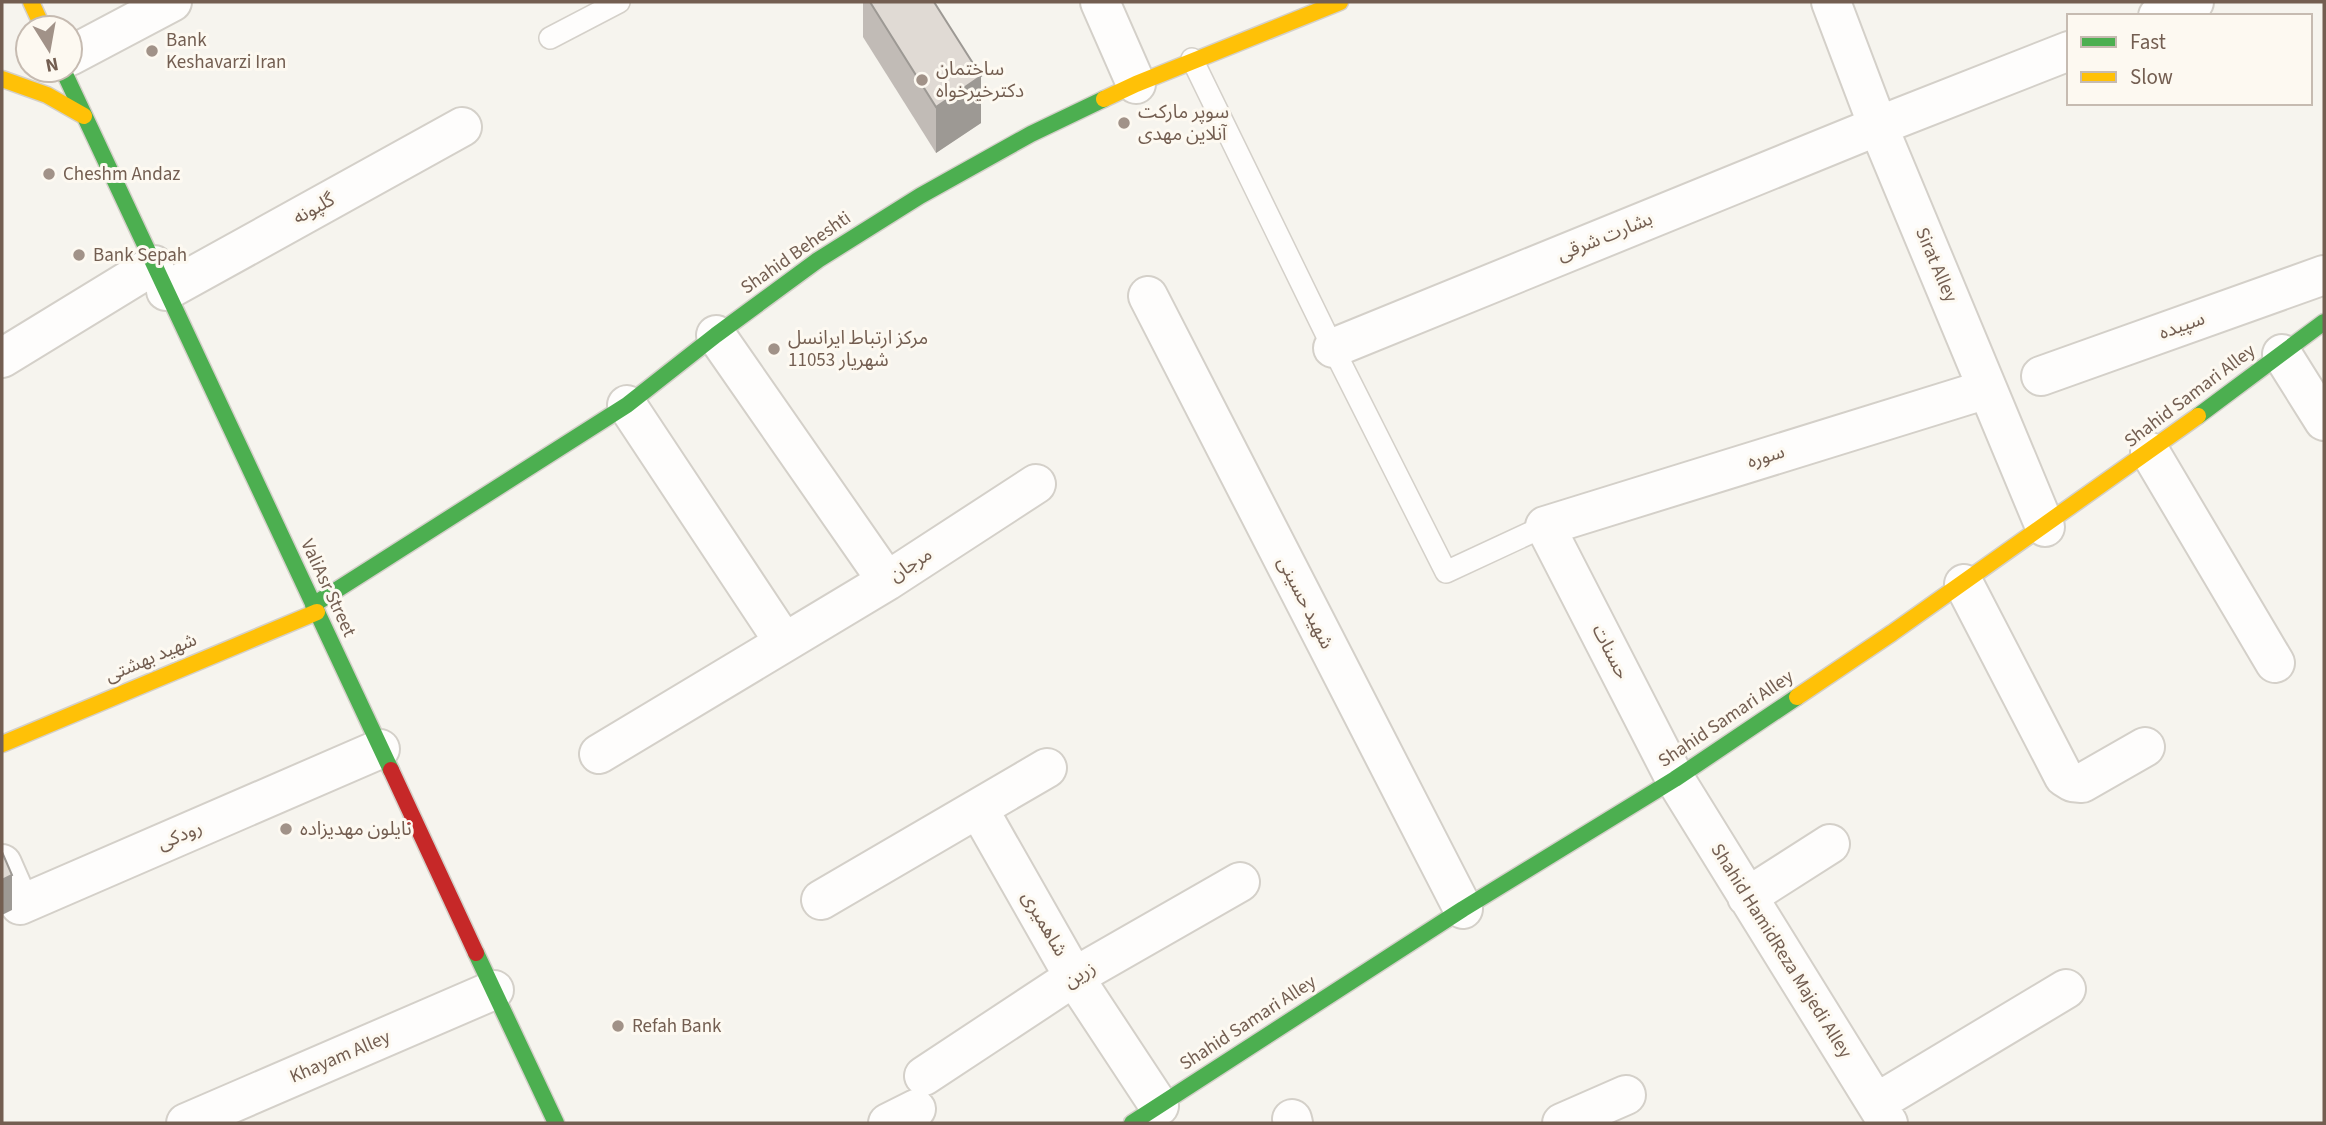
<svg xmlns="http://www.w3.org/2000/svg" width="2326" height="1125" viewBox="0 0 2326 1125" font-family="'Source Sans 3','Noto Sans Arabic',sans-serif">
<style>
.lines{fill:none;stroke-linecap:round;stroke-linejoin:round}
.lane-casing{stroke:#d4d0c9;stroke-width:24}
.street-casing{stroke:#d4d0c9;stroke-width:42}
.fast-casing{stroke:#d4d0c9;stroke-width:19}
.slow-casing{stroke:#d4d0c9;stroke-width:19}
.jam-casing{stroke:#d4d0c9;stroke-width:19}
.lane{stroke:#fefdfc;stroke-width:21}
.street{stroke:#fefdfc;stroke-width:38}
.fast{stroke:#4caf50;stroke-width:16}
.slow{stroke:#ffc107;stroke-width:16}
.jam{stroke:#c62828;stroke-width:16}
.wall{fill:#c1bbb6}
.shaded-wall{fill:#9d9994}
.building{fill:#e0dad4;stroke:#9d9994;stroke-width:2}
.poi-dot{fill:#a19288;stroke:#fdf9f1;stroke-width:2.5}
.labels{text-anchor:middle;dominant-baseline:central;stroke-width:6;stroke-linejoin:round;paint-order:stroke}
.poi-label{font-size:19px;fill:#735e51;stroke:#fdf9f1;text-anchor:start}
.street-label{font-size:19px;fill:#735e51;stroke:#fdf9f1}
</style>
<rect width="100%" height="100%" fill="#f6f4ee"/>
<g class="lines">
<defs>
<path id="lane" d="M550 38 619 2
M1192 59 1333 348 1446 572 1545 526"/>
<path id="street" d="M1100 2 1136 84
M1831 2 1878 126 2045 527
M2158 16 2194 2
M70 56 172 2
M166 291 462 127
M1148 296 1463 909
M716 335 887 581
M1333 348 1878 126 2069 51
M2282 354 2324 421
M2 358 154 265
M2041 376 2324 275
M627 405 784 642
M2150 452 2275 663
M1964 584 2064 777 2072 782 2082 783 2145 747
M599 754 887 581 1036 484
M979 810 1074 977 1159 1106
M2 864 20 905 380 749
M1747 897 1830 844
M821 900 1047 768
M924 1076 1074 977 1240 882
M1876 1103 2066 989
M1292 1119 1293 1123
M186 1123 494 990
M888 1123 916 1109
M1562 1123 1626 1095
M1888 1123 1675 779 1545 526 1987 389"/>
<path id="fast" d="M63 70 391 770
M2198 416 2324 322
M313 605 627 405 716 335 818 260 920 196 1031 134 1104 99
M476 953 556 1123
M1132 1123 1463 909 1675 779 1797 697"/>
<path id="slow" d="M31 2 43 28
M2 79 47 95 84 116
M1104 99 1136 84 1340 2
M1797 697 1892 633 2198 416
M2 744 317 612"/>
<path id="jam" d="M391 770 476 953"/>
</defs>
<use href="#lane" class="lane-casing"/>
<use href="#street" class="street-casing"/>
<use href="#fast" class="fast-casing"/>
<use href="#slow" class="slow-casing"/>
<use href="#jam" class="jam-casing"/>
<use href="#lane" class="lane"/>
<use href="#street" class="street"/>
<use href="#fast" class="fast"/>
<use href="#slow" class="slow"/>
<use href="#jam" class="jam"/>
</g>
<path class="wall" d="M863 2H934L981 123 936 153 863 37Z"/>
<path class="shaded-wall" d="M981 76V123L936 153V107Z
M12 875V910L2 915V880Z"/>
<path class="building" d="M870 2H934L981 76 936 107Z
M2 852 12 875 2 880Z"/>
<g class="poi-dot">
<circle cx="152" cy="51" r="7"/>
<circle cx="922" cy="80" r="7"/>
<circle cx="1124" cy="123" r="7"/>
<circle cx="49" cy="174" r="7"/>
<circle cx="79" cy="255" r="7"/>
<circle cx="774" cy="349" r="7"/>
<circle cx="286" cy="829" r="7"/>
<circle cx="618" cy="1026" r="7"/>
</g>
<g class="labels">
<g class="poi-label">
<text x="166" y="40">Bank<tspan x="166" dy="22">Keshavarzi Iran</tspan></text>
<text x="936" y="69">ساختمان<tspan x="936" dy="22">دکترخیرخواه</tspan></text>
<text x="1138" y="112">سوپر مارکت<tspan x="1138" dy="22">آنلاین مهدی</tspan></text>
<text x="63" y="174">Cheshm Andaz</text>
<text x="93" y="255">Bank Sepah</text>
<text x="788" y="338">مرکز ارتباط ایرانسل<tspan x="788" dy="22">11053 شهریار</tspan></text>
<text x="300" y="829">نایلون مهدیزاده</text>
<text x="632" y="1026">Refah Bank</text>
</g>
<g class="street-label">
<text transform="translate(314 209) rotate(-29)">گلپونه</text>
<text transform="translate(1605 237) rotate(-22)">بشارت شرقی</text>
<text transform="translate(796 253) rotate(-35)">Shahid Beheshti</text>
<text transform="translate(1936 265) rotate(67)">Sirat Alley</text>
<text transform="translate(2182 326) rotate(-20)">سپیده</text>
<text transform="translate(2190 396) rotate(-37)">Shahid Samari Alley</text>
<text transform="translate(1766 457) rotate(-17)">سوره</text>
<text transform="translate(911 565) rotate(-33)">مرجان</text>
<text transform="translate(328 588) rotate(65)">ValiAsr Street</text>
<text transform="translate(1305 603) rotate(63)">شهید حسینی</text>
<text transform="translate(1610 652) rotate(63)">حسنات</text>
<text transform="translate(151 658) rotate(-23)">شهید بهشتی</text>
<text transform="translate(1726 719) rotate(-34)">Shahid Samari Alley</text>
<text transform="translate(180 836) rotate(-23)">رودکی</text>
<text transform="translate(1044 924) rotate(60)">شاهمیری</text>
<text transform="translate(1781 951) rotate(58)">Shahid HamidReza Majedi Alley</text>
<text transform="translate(1080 975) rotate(-31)">زرین</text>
<text transform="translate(1248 1023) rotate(-33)">Shahid Samari Alley</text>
<text transform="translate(340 1057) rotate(-23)">Khayam Alley</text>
</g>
</g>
<rect width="2326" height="1125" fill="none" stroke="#735e51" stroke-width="7"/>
<rect x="2067" y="14" width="245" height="91" fill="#fdf9f1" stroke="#c6bbb1" stroke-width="2"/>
<rect x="2081" y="37" width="35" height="10" fill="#4caf50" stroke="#c6bbb1" stroke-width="2"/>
<text x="2130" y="49" font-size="21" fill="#735e51">Fast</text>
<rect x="2081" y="72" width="35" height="10" fill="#ffc107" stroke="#c6bbb1" stroke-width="2"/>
<text x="2130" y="84" font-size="21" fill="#735e51">Slow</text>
<g transform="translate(49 49) rotate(169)"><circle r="33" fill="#fdf9f1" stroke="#c6bbb1" stroke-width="2"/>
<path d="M0-5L12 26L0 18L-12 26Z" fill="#a19288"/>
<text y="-10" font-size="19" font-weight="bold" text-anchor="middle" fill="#735e51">N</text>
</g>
</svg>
